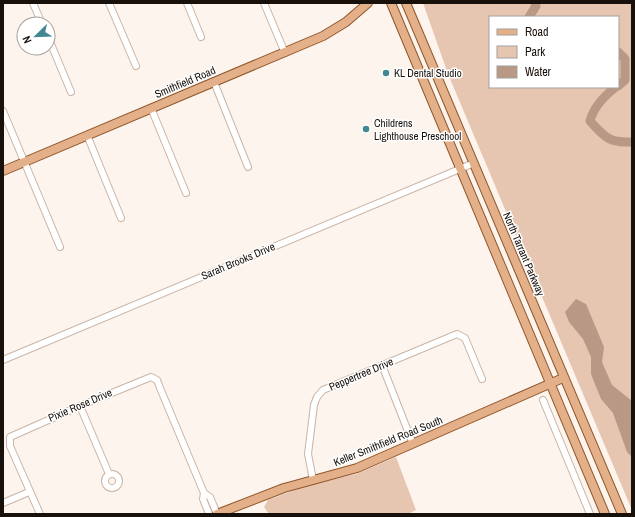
<svg xmlns="http://www.w3.org/2000/svg" width="635" height="517" viewBox="0 0 635 517" font-family="'Archivo Narrow',sans-serif">
<style>
.green{fill:#e6c6b1;fill-rule:evenodd}
.water{fill:#b99985}
.lines{fill:none;stroke-linecap:round;stroke-linejoin:round}
.river{stroke:#b99985;stroke-width:9}
.minor-casing{stroke:#cab5a7;stroke-width:8}
.major-casing{stroke:#90562a;stroke-width:10}
.minor{stroke:#fff;stroke-width:6}
.major{stroke:#e3b089;stroke-width:8}
.poi-dot{fill:#428893;stroke:#fff;stroke-width:1.5}
.labels{text-anchor:middle;dominant-baseline:central;stroke-width:3;stroke-linejoin:round;paint-order:stroke}
.poi-label{font-size:11px;fill:#17100b;stroke:#fff;text-anchor:start}
.street-label{font-size:11px;fill:#17100b;stroke:#fff}
</style>
<rect width="100%" height="100%" fill="#fdf4ee"/>
<path class="green" d="M423 3H632V510L448 74ZM490 17H618V87H490Z
M396 457 416 510 408 514H269L264 507 268 500 306 486 356 474Z"/>
<path class="water" d="M576 299 586 304 604 347 602 362 612 385 632 401V457L627 452 613 413 601 399 591 374V357L583 339 569 322 565 312Z"/>
<g class="lines">
<path class="river" d="M529 17 536 6 535 3
M618 52 625 59V80L618 86
M616 87C604 96 594 106 590 121 605 138 610 143 632 142"/>
<defs>
<path id="minor" d="M33 3 42 24
M109 3 136 66
M187 3 201 37
M264 3 285 53
M48 37 71 92
M214 82 248 167
M151 108 186 193
M3 111 60 247
M87 135 121 218
M3 360 474 163
M382 365 413 444
M543 400 590 514
M80 406 109 474
M105 481a7 7 0 1 1 14 0a7 7 0 1 1-14 0Z
M313 480 308 454 314 405 317 397 323 390 457 334 465 338 482 379
M204 493 210 497 217 514
M3 503 29 492
M40 514 10 446V437L80 406 151 377 157 380 160 388 204 493 203 499 209 514"/>
<path id="major" d="M391 3 605 514
M406 3 622 514
M3 171 323 36 346 22 368 3
M217 514 284 488 357 468 563 378"/>
</defs>
<use href="#minor" class="minor-casing"/>
<use href="#major" class="major-casing"/>
<use href="#minor" class="minor"/>
<use href="#major" class="major"/>
</g>
<g class="poi-dot">
<circle cx="386" cy="73" r="4"/>
<circle cx="366" cy="129" r="4"/>
</g>
<g class="labels">
<g class="poi-label">
<text x="394" y="73">KL Dental Studio</text>
<text x="374" y="123">Childrens<tspan x="374" dy="13">Lighthouse Preschool</tspan></text>
</g>
<g class="street-label">
<text transform="translate(185 82) rotate(-23)">Smithfield Road</text>
<text transform="translate(524 254) rotate(67)">North Tarrant Parkway</text>
<text transform="translate(238 261) rotate(-23)">Sarah Brooks Drive</text>
<text transform="translate(361 374) rotate(-23)">Peppertree Drive</text>
<text transform="translate(80 405) rotate(-23)">Pixie Rose Drive</text>
<text transform="translate(388 441) rotate(-22)">Keller Smithfield Road South</text>
</g>
</g>
<rect width="635" height="517" fill="none" stroke="#17100b" stroke-width="8"/>
<rect x="489" y="16" width="130" height="72" fill="#ffffff" stroke="#a29f9d"/>
<rect x="497" y="29" width="20" height="6" fill="#e3b089" stroke="#a29f9d"/>
<text x="525" y="36" font-size="12" fill="#17100b">Road</text>
<rect x="497" y="46" width="20" height="12" fill="#e6c6b1" stroke="#a29f9d"/>
<text x="525" y="56" font-size="12" fill="#17100b">Park</text>
<rect x="497" y="66" width="20" height="12" fill="#b99985" stroke="#a29f9d"/>
<text x="525" y="76" font-size="12" fill="#17100b">Water</text>
<g transform="translate(36 36) rotate(247)"><circle r="19" fill="#ffffff" stroke="#a29f9d"/>
<path d="M0-3L7 15L0 10L-7 15Z" fill="#428893"/>
<text y="-6" font-size="11" font-weight="bold" text-anchor="middle" fill="#17100b">N</text>
</g>
</svg>
